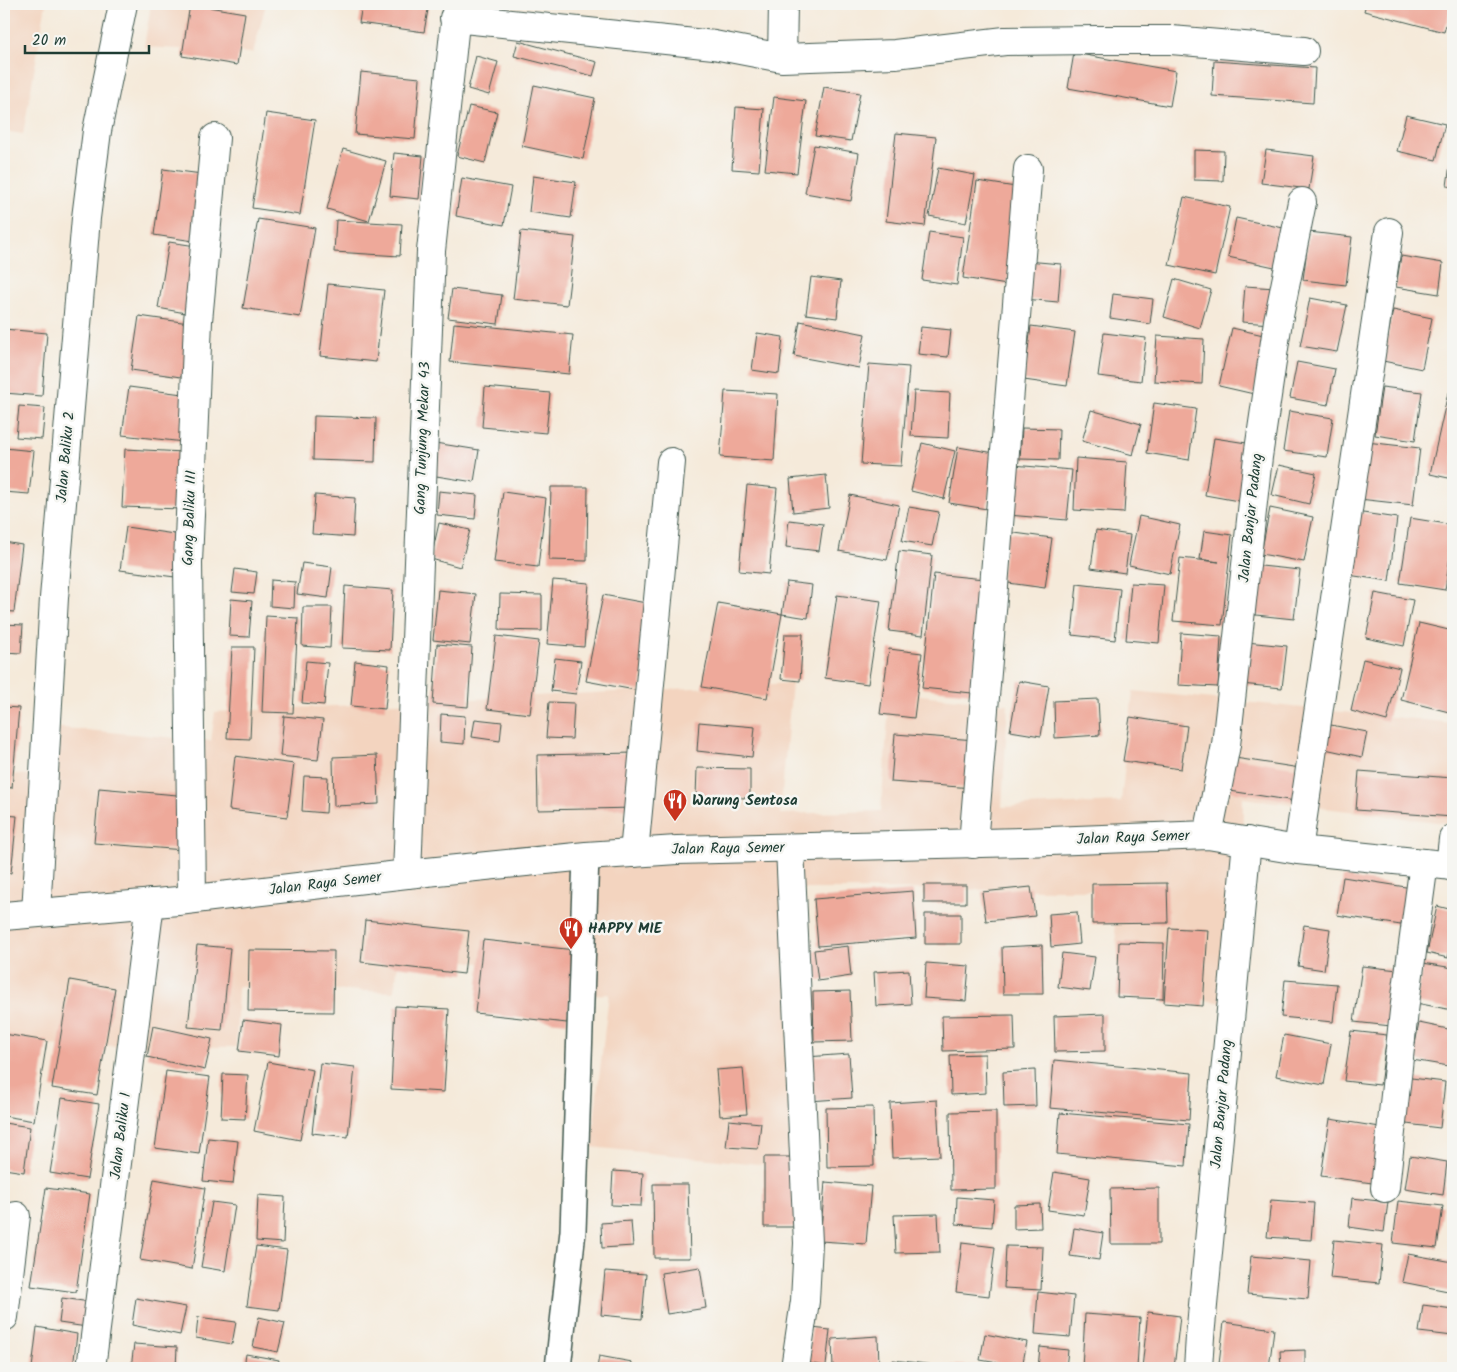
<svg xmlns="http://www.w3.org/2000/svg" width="1457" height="1372" viewBox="0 0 1457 1372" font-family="Kalam,sans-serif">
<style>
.built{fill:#f3d4bf}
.building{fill:#eea99a}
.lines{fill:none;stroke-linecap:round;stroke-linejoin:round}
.service-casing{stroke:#3f574d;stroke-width:28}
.minor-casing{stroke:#3f574d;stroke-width:30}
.tertiary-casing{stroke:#3f574d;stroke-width:30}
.service{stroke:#fff;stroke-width:25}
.minor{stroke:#fff;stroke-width:28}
.tertiary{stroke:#fff;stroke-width:28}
.labels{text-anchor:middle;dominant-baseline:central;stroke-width:5;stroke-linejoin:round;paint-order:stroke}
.street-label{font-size:15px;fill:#1f3d34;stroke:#f6f6f2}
.poi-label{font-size:15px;font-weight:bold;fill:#1f3d34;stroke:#f6f6f2;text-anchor:start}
</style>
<rect width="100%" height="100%" fill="#f6f6f2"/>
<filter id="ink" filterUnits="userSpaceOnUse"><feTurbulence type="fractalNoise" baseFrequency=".02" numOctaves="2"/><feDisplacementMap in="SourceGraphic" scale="10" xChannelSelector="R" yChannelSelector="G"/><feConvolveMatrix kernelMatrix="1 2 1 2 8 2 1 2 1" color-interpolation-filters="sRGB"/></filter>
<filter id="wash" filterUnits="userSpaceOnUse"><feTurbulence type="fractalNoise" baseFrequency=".0096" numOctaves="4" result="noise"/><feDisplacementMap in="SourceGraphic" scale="20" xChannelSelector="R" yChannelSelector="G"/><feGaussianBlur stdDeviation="1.12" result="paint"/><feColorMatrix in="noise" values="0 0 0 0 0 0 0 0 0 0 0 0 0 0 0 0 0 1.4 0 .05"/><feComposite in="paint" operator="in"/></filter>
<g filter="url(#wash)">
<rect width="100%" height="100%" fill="#f5eada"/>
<path class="built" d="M4 4H46L23 134 4 131Z
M151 4H266L253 53 144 47Z
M792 683 780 814 881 811 890 692 1008 704 1002 807 1121 802 1133 691 1453 723V824L1243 798 1241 1006 1122 986 1110 890 799 889 788 1167 591 1147 609 994 479 1001 480 963 400 951 394 992 238 986 236 1047 9 1045 4 1085V773L39 776 52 727 211 741 215 712Z"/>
<g id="blocks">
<path class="building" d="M190 4 245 13 237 65 182 56Z
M362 4H429L424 32 359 23Z
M1366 4H1452L1444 32 1364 11Z
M518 41 597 62 593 76 514 56Z
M1074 53 1176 71 1170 106 1068 88Z
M476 56 498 62 489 95 468 89Z
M1214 61 1315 68 1313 103 1212 96Z
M361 72 420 78 415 139 355 134Z
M534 85 595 98 583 159 522 146Z
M824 87 860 93 851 141 815 136Z
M774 97 806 101 797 173 765 170Z
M469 106 497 112 485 163 457 156Z
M736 107 764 109 759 171 732 169Z
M266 113 315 120 300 215 252 208Z
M1406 115 1445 124 1436 160 1397 151Z
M896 133 936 137 925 226 886 221Z
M814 145 859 153 851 201 805 193Z
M343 149 386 161 369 221 327 209Z
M1194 150 1224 151 1223 181 1194 180Z
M1266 150 1314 156 1309 189 1261 183Z
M1452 150H1453V187L1447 186Z
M394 153 423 156 419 199 390 196Z
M938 168 975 175 966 223 929 216Z
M163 169 210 175 200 242 154 235Z
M533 176 576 182 571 218 529 212Z
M462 178 511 187 504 225 456 216Z
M977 181 1022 188 1007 285 963 278Z
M1184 197 1230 207 1215 275 1169 265Z
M1236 218 1288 229 1279 268 1228 257Z
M258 219 315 228 300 317 243 308Z
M336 220 402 224 400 256 334 252Z
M521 231 575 237 567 305 513 299Z
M929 232 963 237 957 285 922 280Z
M1309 232 1352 237 1346 285 1303 280Z
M169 242 203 247 191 314 158 308Z
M1401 256 1443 263 1439 294 1396 287Z
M1027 261 1061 264 1058 302 1024 299Z
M811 277 841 281 837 318 806 314Z
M1174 279 1211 290 1200 328 1164 317Z
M328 284 384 290 376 362 320 356Z
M1245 286 1275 288 1272 324 1242 322Z
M452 289 502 295 498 324 448 318Z
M1113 294 1153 299 1150 324 1110 318Z
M1310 298 1347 305 1337 352 1300 346Z
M1393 310 1432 318 1422 369 1383 361Z
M139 316 196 324 188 378 131 370Z
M800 321 865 334 859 368 794 356Z
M454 323 573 335 569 374 450 362Z
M1031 326 1075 332 1067 386 1024 380Z
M921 327 951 330 948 357 918 354Z
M1232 328 1268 336 1254 394 1219 386Z
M4 329 47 333 42 396 4 393Z
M757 333 783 337 779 374 752 370Z
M1104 333 1146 338 1141 381 1098 376Z
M1157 336 1204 339 1202 384 1154 381Z
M1297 362 1335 369 1328 405 1290 398Z
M869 364 909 367 901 466 861 464Z
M129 387 190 395 184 442 122 435Z
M485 387 550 393 546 433 482 427Z
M1382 387 1422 392 1415 441 1375 435Z
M725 391 778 394 774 461 720 457Z
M914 391 950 393 948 438 911 436Z
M1448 393 1453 394V479L1430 474Z
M1154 403 1196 409 1189 460 1147 453Z
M19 406 45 408 42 439 16 437Z
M1091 410 1141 424 1133 455 1082 441Z
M1289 411 1333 418 1327 457 1283 451Z
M314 416 376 418 375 462 313 460Z
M1022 428 1059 429 1058 460 1020 459Z
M1214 438 1253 444 1244 502 1205 495Z
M1366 442 1420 448 1413 505 1359 499Z
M435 443 479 450 474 482 430 475Z
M922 443 955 451 944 499 911 491Z
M958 447 995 453 987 509 949 503Z
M4 448 34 451 29 494 4 492Z
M125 449 184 452 182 509 122 507Z
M1076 458 1127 462 1124 513 1074 510Z
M1013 465 1072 470 1067 520 1008 515Z
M1279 465 1316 473 1309 504 1272 495Z
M826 475 829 508 793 512 790 479Z
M747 485 777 488 769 574 739 571Z
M551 487H588L587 561 549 560Z
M439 491 477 495 475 519 437 515Z
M503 492 546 498 538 567 494 562Z
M315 495 355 498 353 537 312 534Z
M850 495 899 505 887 560 839 551Z
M909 507 939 512 932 546 902 541Z
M1270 508 1313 517 1304 562 1261 554Z
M1356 512 1397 518 1389 581 1348 575Z
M1139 516 1180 525 1170 574 1129 565Z
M1410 518 1453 525V536L1445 590 1400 583Z
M789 520 823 524 819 551 786 547Z
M439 523 470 530 460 567 431 559Z
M126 527 181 535 175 577 120 570Z
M1096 530 1130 535 1125 573 1091 568Z
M1204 531 1232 535 1222 625 1173 621 1180 558 1219 562 1200 559Z
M1007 532 1052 538 1045 588 1001 582Z
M4 542 22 545 14 612 4 611Z
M899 551 932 555 923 635 889 631Z
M302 563 332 567 328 598 297 594Z
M1251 565 1300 570 1294 619 1246 614Z
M235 569 257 572 254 594 232 592Z
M934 574 984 579 972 693 922 688Z
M271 580 295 582 294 608 270 606Z
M553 580 589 583 584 647 547 644Z
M787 582 812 585 808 618 782 614Z
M1131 583 1164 585 1159 643 1126 640Z
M1077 584 1120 589 1115 640 1072 635Z
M345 586 393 590 390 650 342 648Z
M438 590 476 594 470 644 433 640Z
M1375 593 1413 600 1404 646 1366 638Z
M500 594 542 595V631L499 630Z
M603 595 657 605 640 691 586 681Z
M837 595 881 601 868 684 825 678Z
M231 599 252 601 249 637 229 636Z
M718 603 782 614 767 698 702 687Z
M303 607H332L330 648 302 646Z
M266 616 298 618 293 713 262 712Z
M1419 623 1453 631V713L1401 700Z
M4 624 23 625 21 653 4 652Z
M1181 633 1221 636 1218 687 1178 685Z
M785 634H803L800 681 781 679Z
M496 636 539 641 530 714 487 709Z
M1246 642 1287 646 1282 688 1241 684Z
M437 644 472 647 468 707 433 704Z
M232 647H254L250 739 227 738Z
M889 649 922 653 914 718 880 714Z
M555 658 581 661 576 694 551 691Z
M1363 659 1400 668 1387 721 1351 711Z
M306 661 328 663 324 705 302 703Z
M355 661 389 665 385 709 351 706Z
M1019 681 1049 686 1041 736 1010 731Z
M1098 699 1100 735 1055 738 1054 701Z
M549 702 574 703 572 739 546 738Z
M4 707 19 708 12 788 4 787Z
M441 714 465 716 464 744 440 742Z
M284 716 323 720 318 760 280 756Z
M1130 717 1187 726 1181 769 1123 761Z
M475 719 502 722 500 741 472 737Z
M699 722 755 727 752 757 697 751Z
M1331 725 1367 732 1362 757 1325 749Z
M895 734 976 740 973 788 891 782Z
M635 753 636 808 538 810 537 755Z
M377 755 379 804 334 806 333 757Z
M235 756 294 764 287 817 229 810Z
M1235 758 1300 768 1295 801 1230 791Z
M697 768 750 769V798L696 797Z
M1359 771 1453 778V817L1356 810Z
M304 776 328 777 326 813 302 811Z
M99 788 188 796 184 850 94 843Z
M4 815 17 816 11 873 4 872Z
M1343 877 1412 888 1407 926 1337 915Z
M1167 883 1168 923 1092 924V884Z
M924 885H966V903H924Z
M1031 887 1035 916 986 921 982 892Z
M913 891 916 938 818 946 814 899Z
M1437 906 1453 910V934L1448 958 1427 953Z
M1077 912 1080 944 1051 947 1049 914Z
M925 914H961V944H925Z
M365 920 469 931 464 974 361 962Z
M1304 925 1330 929 1324 970 1298 966Z
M1169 928 1208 930 1203 1006 1164 1003Z
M483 940 575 950 567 1023 475 1013Z
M1119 942 1164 943 1163 999 1117 997Z
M197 945 230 948 222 1030 188 1027Z
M1042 945 1043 994H1003L1002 947Z
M848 946 851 976 818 981 814 950Z
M249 950 334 951 333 1012 248 1011Z
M1062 953 1095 957 1090 991 1058 987Z
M926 963 969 966 966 1001 924 998Z
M1423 963 1453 968 1452 1010 1416 1003Z
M1362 966 1398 970 1391 1026 1354 1022Z
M909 970 911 1004 876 1006 874 972Z
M70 980 115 988 97 1095 52 1088Z
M1285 980 1337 984 1333 1022 1281 1017Z
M850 991 852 1041 814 1042 813 992Z
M395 1006 449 1009 444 1092 391 1089Z
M1105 1014V1051L1055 1052 1054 1016Z
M1014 1015 1015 1049 943 1051 942 1016Z
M243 1020 282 1025 279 1056 239 1051Z
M1419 1023 1453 1030V1041L1449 1066 1412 1060Z
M153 1026 212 1039 205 1070 147 1057Z
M1351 1031 1387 1035 1380 1085 1344 1081Z
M4 1034 47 1041 34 1121 4 1116Z
M1284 1035 1331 1044 1324 1085 1276 1076Z
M849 1054 852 1098 809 1101 806 1057Z
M985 1054 986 1093 951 1095 950 1055Z
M1054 1060 1192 1073 1189 1120 1050 1108Z
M268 1062 313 1070 300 1140 254 1131Z
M320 1063 355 1067 348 1137 312 1133Z
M743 1068 747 1114 720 1116 716 1070Z
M1035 1070 1036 1106 1004 1107 1003 1072Z
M166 1071 210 1077 199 1154 155 1148Z
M223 1074 248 1075 245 1119 221 1118Z
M1403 1077 1445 1082 1440 1128 1398 1123Z
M62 1098 99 1104 87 1179 50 1173Z
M937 1100 940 1156 892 1158 890 1103Z
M873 1107 874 1166 827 1167 826 1108Z
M996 1111V1189L951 1190 950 1112Z
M1060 1113 1189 1124 1186 1166 1057 1154Z
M1330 1119 1380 1127 1372 1183 1321 1176Z
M729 1120 761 1123 758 1149 726 1147Z
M4 1123 30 1127 24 1172 4 1169Z
M208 1138 238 1141 233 1184 203 1181Z
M1410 1156 1447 1162 1443 1195 1405 1189Z
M764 1157H796V1227H764Z
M613 1171 643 1173 641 1206 611 1205Z
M1054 1172 1090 1178 1084 1215 1048 1210Z
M154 1179 205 1188 192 1269 140 1260Z
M825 1182 871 1186 866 1244 820 1241Z
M653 1184H688L690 1258H654Z
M46 1188 90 1194 76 1292 31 1286Z
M1159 1188V1244H1111L1110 1189Z
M258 1195 285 1197 283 1243 256 1241Z
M957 1197 994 1200 992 1227 956 1224Z
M1352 1198 1388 1202 1384 1232 1349 1227Z
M1271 1200 1314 1203 1311 1240 1267 1237Z
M1398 1201 1443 1206 1437 1248 1393 1243Z
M212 1202 235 1205 225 1271 201 1267Z
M1040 1204 1041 1228 1014 1229V1205Z
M938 1214 940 1252 896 1253 894 1215Z
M631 1221 633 1246 602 1248 601 1223Z
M1074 1228 1103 1233 1099 1260 1070 1256Z
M1334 1240 1383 1245 1379 1283 1330 1278Z
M962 1243 995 1247 989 1296 956 1292Z
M256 1246 287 1250 279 1310 247 1306Z
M1006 1246 1043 1247 1041 1290 1004 1288Z
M1408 1254 1453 1262V1292L1402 1282Z
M1251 1256 1311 1261 1308 1299 1247 1294Z
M700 1267 706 1308 667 1314 661 1273Z
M605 1271 646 1274 642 1319 601 1315Z
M1038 1292 1074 1296 1070 1337 1035 1334Z
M62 1298 90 1302 87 1327 59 1323Z
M136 1298 186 1307 180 1335 132 1325Z
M1423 1305 1453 1309V1336L1419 1332Z
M1148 1312 1180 1316 1174 1368H1142Z
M1085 1314 1140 1318 1137 1368H1082Z
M198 1317 236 1322 232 1344 196 1338Z
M259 1317 285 1323 278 1352 253 1347Z
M1224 1322 1274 1329 1269 1368H1257L1219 1363Z
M37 1327 77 1334 73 1368H32Z
M812 1328 830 1330 826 1366 807 1363Z
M985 1334 1027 1342 1022 1367 980 1360Z
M878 1336 879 1365 833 1368 832 1339Z
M134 1344 177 1347 176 1368H131Z
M1040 1347 1068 1350 1066 1368H1038Z
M1305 1350V1368H1281L1280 1351Z
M246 1354 279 1360 277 1368H244Z
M599 1356 632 1362 631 1368H597Z
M893 1360 943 1366V1368H892Z
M951 1365 981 1366V1368H951Z"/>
</g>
</g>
<g filter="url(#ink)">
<use href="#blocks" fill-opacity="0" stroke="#3f574d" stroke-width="1"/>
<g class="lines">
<defs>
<path id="service" d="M558 1368 573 1231 586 856"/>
<path id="minor" d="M454 18 714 45 782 58 895 54 1005 41 1097 40H1171L1304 51
M782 58 783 4
M1208 835 1226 745 1258 457 1278 321 1302 202
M973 844 1028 169
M790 848 808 1243 805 1301 795 1368
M1298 850 1389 232
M634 853 671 462
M1450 866 1453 839
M407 874 431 251 457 4
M192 898 188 563 198 321 215 138
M36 913 54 598 86 218 97 131 123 4
M1385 1188 1404 1011 1424 863
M4 1317 16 1216
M91 1368 150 903
M1198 1368 1200 1337 1247 841"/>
<path id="tertiary" d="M4 916 178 901 407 874 586 856 677 850 1024 842 1208 835 1298 850 1453 866"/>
</defs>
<use href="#service" class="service-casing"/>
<use href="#minor" class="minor-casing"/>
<use href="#tertiary" class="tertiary-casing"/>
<use href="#service" class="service"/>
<use href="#minor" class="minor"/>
<use href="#tertiary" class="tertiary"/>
</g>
</g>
<defs>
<symbol id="restaurant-pin" viewBox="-11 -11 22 30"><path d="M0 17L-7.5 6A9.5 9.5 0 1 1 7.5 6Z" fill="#c8321e" stroke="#f6f6f2"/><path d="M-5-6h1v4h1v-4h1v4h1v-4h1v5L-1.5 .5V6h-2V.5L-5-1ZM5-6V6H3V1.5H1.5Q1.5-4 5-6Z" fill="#fff"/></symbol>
</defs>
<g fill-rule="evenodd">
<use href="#restaurant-pin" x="661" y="787" width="28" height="38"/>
<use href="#restaurant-pin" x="557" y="915" width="28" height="38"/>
</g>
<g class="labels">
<g class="street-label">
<text transform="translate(423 438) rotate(-88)">Gang Tunjung Mekar 43</text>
<text transform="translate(66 457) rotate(-85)">Jalan Baliku 2</text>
<text transform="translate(190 518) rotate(-88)">Gang Baliku III</text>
<text transform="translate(1251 518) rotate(-84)">Jalan Banjar Padang</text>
<text transform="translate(1133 838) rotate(-2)">Jalan Raya Semer</text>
<text transform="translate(728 849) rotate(-1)">Jalan Raya Semer</text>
<text transform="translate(325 884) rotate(-7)">Jalan Raya Semer</text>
<text transform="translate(1222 1104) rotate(-85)">Jalan Banjar Padang</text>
<text transform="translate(121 1136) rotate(-83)">Jalan Baliku 1</text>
</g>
<g class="poi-label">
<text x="692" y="801">Warung Sentosa</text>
<text x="588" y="929">HAPPY MIE</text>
</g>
</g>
<rect width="1457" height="1372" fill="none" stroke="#f6f6f2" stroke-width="20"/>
<path d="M25 45v8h124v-8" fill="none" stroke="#1f3d34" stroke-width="2.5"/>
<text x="32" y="45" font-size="15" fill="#1f3d34" stroke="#f6f6f2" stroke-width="4" paint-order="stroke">20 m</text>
</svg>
